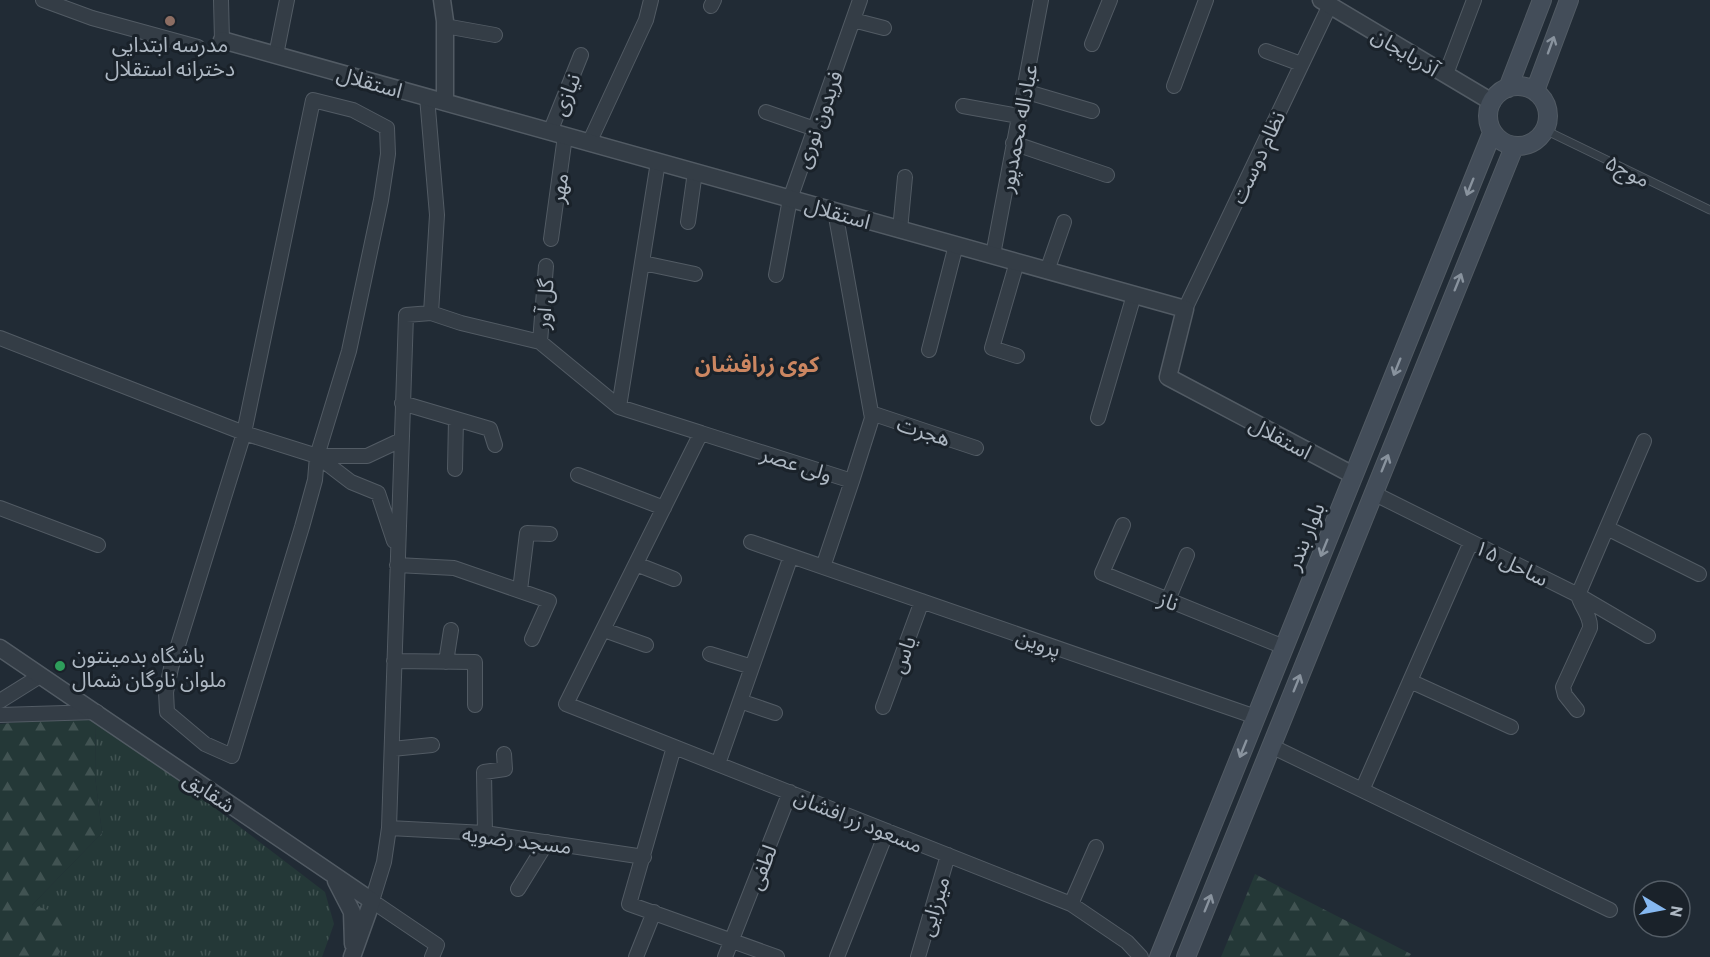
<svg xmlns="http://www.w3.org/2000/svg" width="1710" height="957" viewBox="0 0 1710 957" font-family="Barlow,'Noto Sans Arabic',sans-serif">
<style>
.grass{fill:url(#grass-tufts)}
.forest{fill:url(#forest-firs)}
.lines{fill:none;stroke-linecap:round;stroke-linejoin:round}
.service-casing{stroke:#525b64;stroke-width:9}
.minor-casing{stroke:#525b64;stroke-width:16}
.tertiary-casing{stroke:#525b64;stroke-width:19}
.secondary-casing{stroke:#525b64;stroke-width:20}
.service{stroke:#343d46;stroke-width:7}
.minor{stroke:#343d46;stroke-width:14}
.tertiary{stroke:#343d46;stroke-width:16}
.secondary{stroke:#434d59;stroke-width:18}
.oneway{stroke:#89939e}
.education-dot{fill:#8d6e63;stroke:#1a222a;stroke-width:2}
.leisure-dot{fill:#2e9e5b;stroke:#1a222a;stroke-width:2}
.labels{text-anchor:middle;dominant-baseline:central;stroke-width:6;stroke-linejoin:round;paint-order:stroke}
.poi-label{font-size:21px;fill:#aeb8c3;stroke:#1a222a}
.street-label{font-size:21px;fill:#aeb8c3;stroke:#1a222a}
.neighbourhood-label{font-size:22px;font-weight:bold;fill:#cb8661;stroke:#1a222a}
</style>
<defs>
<pattern id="grass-tufts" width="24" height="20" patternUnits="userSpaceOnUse" patternTransform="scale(1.5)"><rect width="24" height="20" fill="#243837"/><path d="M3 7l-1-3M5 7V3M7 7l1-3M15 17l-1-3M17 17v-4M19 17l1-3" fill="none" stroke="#415352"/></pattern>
<pattern id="forest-firs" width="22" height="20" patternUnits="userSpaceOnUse" patternTransform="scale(1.5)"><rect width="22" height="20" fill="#243837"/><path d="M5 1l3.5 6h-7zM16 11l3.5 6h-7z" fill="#415352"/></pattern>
</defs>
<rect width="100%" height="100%" fill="#212b35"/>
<path class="grass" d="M99 719 325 892 334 924 322 957H57L60 953 32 905 102 833 95 776 96 721Z"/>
<path class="forest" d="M90 715 96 721 95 776 102 833 32 905 79 919 57 957H0V724Z
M1255 874 1411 954 1409 957H1221Z"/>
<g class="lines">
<defs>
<path id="service" d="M1545 130 1710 210"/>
<path id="minor" d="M43 0 92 18 198 47
M221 0 222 40
M711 6 714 0
M853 20 884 28
M445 26 495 35
M1092 44 1110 0
M1266 51 1301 64
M276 55 287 0
M1446 74 1474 0
M1174 86 1206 0
M1024 91 1092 111
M427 97 437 215 431 313 406 315 389 828 384 862 372 901 437 945 432 957
M963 106 1019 116
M766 112 815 129
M550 132 581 55
M589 143 646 20 651 0
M1013 143 1107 175
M835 211 872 418 852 481
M688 222 695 172
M900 230 905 177
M551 239 565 136
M993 255 1041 0
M1017 262 992 348 1017 356
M643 263 695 274
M1047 271 1064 222
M776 275 790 199 860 0
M1185 309 1330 5
M431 313 461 323 540 342 619 407 701 433
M0 338 244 433 313 100 353 110 387 128 388 154 381 200 349 351 317 456 315 480 302 527 232 756 205 744 167 712 166 692 171 668 244 433 317 456
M540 342 546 266
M929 350 956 245
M402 403 490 429 495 445
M619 407 658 162
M871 413 976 448
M1098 418 1134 295
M455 469 456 419
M578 475 664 508
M1373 493 1578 595 1648 636
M0 508 98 545
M1123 525 1102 573 1284 647
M1607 528 1699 574
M394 541 378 493 351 482 317 456H367L401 440
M751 542 1256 717
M636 564 674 579
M397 565 454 568 549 601 532 639
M823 567 852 481 701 433 566 704 1071 904 1127 942 1141 957
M520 590 527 533 550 534
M1168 600 1187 555
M604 630 646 645
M710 654 752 667
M394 661 475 662V705
M446 662 451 630
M1410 681 1511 727
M0 701 40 676
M740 701 775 713
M883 707 922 601
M1577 710 1565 695 1563 687 1590 628C1591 616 1581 607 1578 595L1644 441
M0 715 97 712
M1271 746 1610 910
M674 747 629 904 777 957
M392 749 432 745
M718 764 791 556
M1363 788 1471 542
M389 828 485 833 644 857
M485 833 484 772 505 769 504 754
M518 889 547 842
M1071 904 1096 847
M636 957 654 912
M725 957 790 792
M837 957 887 831
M918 957 948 855"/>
<path id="tertiary" d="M442 0 445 21V102
M1321 0 1492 102
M222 40 1185 309 1168 377 1353 475
M0 648 372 901 352 957
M336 881 352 912 353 944"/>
<path id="secondary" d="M1488 116a30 30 0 1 1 60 0a30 30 0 1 1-60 0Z
M1508 88 1542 0
M1535 91 1569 0
M1159 957 1492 133
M1186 957 1514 147"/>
</defs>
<use href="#service" class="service-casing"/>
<use href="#minor" class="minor-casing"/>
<use href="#tertiary" class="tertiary-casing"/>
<use href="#secondary" class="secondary-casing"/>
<use href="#service" class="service"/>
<use href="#minor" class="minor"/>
<use href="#tertiary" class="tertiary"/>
<use href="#secondary" class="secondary"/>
</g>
<defs><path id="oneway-shaft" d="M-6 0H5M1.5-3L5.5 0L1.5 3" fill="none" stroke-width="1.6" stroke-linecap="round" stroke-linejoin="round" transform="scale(1.5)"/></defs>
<g class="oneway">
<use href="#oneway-shaft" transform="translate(1551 45) rotate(-70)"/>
<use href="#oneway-shaft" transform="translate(1470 187) rotate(112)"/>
<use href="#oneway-shaft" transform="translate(1458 282) rotate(-68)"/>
<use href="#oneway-shaft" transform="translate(1397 367) rotate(112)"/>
<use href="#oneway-shaft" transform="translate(1385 463) rotate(-68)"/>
<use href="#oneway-shaft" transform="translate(1324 548) rotate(112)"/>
<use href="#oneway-shaft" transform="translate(1297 683) rotate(-68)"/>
<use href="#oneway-shaft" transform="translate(1243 749) rotate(112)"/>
<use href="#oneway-shaft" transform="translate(1208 903) rotate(-68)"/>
</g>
<circle class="education-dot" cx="170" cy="21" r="6"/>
<circle class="leisure-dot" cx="60" cy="666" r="6"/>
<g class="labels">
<g class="poi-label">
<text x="170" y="43">مدرسه ابتدایی<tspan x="170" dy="24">دخترانه استقلال</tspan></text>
<text x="72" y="654" text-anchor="start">باشگاه بدمینتون<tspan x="72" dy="24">ملوان ناوگان شمال</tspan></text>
</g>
<g class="street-label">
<text transform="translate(1406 51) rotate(31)">آذربایجان</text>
<text transform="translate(370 81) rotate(16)">استقلال</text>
<text transform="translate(565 94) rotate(-68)">نیازی</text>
<text transform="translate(818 119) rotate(-70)">فریدون نوری</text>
<text transform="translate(1017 128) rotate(-79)">عباداله محمدپور</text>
<text transform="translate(1257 157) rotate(-65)">نظام دوست</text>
<text transform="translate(1628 170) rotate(26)">موج۵</text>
<text transform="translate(558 188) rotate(-82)">مهر</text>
<text transform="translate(838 212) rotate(16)">استقلال</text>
<text transform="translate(543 304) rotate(-85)">گل آور</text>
<text transform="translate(924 430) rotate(18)">هجرت</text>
<text transform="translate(1281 437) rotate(28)">استقلال</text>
<text transform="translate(797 463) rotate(18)">ولی عصر</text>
<text transform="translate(1304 536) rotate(-68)">بلوار بندر</text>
<text transform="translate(1512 562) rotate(26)">ساحل ۱۵</text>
<text transform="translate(1169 600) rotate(22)">ناز</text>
<text transform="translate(1039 642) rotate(19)">پروین</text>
<text transform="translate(902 654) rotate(-70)">یاس</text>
<text transform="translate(210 791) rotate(34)">شقایق</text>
<text transform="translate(859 820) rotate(22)">مسعود زر افشان</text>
<text transform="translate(517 839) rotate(7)">مسجد رضویه</text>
<text transform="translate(761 867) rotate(-69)">لطفی</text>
<text transform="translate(933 906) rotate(-73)">میرزایی</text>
</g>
<g class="neighbourhood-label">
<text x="757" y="363">کوی زرافشان</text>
</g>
</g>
<g transform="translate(1662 909) rotate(100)"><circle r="28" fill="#1a222a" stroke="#555e67" stroke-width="1.5"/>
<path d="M0-4.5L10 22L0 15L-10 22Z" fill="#86b8f0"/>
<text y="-9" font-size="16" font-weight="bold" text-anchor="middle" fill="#aeb8c3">N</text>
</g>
</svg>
